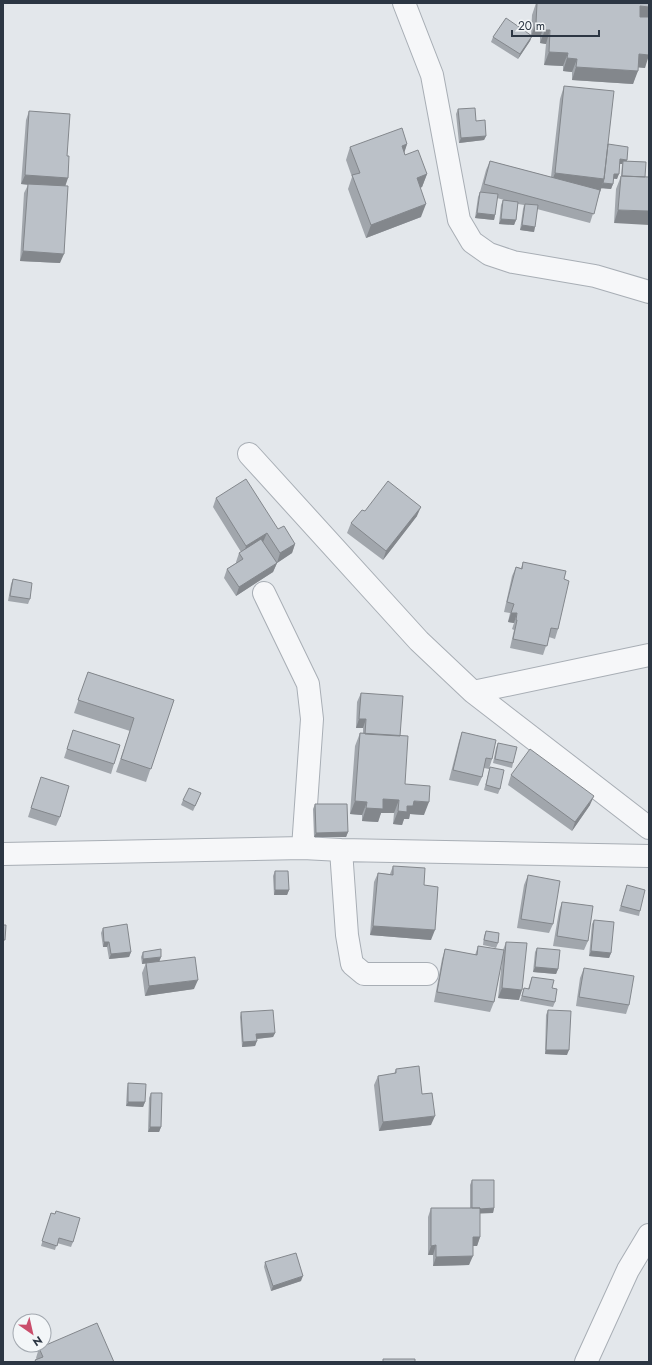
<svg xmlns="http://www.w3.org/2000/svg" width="652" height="1365" viewBox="0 0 652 1365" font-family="Jost,sans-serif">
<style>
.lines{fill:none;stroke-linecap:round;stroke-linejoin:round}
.street-casing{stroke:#a8aeb5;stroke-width:24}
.street{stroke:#f6f7f9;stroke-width:22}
.wall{fill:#a1a6ac}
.shaded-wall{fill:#83878c}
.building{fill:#bbc1c8;stroke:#83878c}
</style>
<rect width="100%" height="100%" fill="#e3e7eb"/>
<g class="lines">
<defs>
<path id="street" d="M404 3 432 75 459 220 472 242 489 254 513 262 595 276 649 292
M249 454 419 641 473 692 649 828
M264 593 308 684 312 719 303 848
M473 692 649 655
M341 850 347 935 352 964 364 974H427
M3 854 303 848 341 850 649 856
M586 1362 628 1270 649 1235"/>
</defs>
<use href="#street" class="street-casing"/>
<use href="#street" class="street"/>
</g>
<path class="wall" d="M536 3H649L645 68 638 67 633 84 572 80V72L563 71V66L544 65 546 44 540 43V37L532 36 530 41 518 59 491 42 493 37 531 35 532 15Z
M564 86 608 144 626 161 646 162 614 223 616 189 621 176 622 164H620L617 179H613V184L611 189 601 188 602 186 590 223 537 209 534 232 520 230 523 209 524 205 518 204 516 220 514 225 499 224 501 205 503 200 508 201 497 198 495 215 494 220 475 218 478 197 480 192 486 170 490 161 551 177 560 99Z
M458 109 476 121 486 136 484 140 459 143 456 114Z
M29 111 67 156 60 263 20 261 24 193 28 185 21 184 26 120Z
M407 144 404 152 405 155 427 174 422 187 420 188 421 217 366 238 348 189 352 177 346 160 350 147Z
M216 498 278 529 295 544 292 553 277 563 273 572 236 596 224 578 227 569 236 563V562L239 553 241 552 213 507Z
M365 511 417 516 383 560 347 533 351 523Z
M523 562 564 579 558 629 555 639 549 637 543 655 510 648 514 630 512 629 514 623 508 622 510 613 504 612 512 576 516 567 521 568Z
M13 579 30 599 28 604 8 601 11 584Z
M88 672 174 700 146 782 116 772 130 731 74 713Z
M361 693 400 736 405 784 424 815 410 814 409 819H404L402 825 393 824 394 813H381L378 822 362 821V815L350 814 355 746 360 733H363V728H356L357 702Z
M73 730 114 764 111 774 64 758Z
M462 732 492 759 489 769 484 768 482 777 478 786 449 780 459 741Z
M498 743 513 763 512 768 493 763 496 748Z
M490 767 500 789 498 794 484 790Z
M511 775 590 805 572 831 508 785Z
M41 777 60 817 56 826 28 817Z
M199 798 193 811 181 805 183 800Z
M315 804 348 832 346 837H314L313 809Z
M393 866 424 885 431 940 370 935 374 882 378 873 390 874Z
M275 871 289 890 287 895H274L273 876Z
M528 875 553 924 549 933 517 928 524 885Z
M627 885 640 911 639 916 619 911Z
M562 902 588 941 584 950 553 946 559 911Z
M594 920 611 953 609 958 589 956 592 924Z
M103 928 131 952 129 957 109 959 107 947H103L101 933Z
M486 931 498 943 496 948 483 945 484 936Z
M506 942 519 1000 498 998 502 960 494 1002 490 1012 434 1002 442 959 445 949 475 955 478 946 503 950Z
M537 948 558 969 556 974 533 972 535 952Z
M143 952 161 957 159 962 194 989 145 996 142 973 146 963 142 964 141 957Z
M584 968 629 1005 626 1014 576 1006 580 978Z
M532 977 552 988 555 1002 553 1007 520 1001 524 988 528 989Z
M548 1010 567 1055 545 1054 546 1015Z
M241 1012 275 1033 273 1037 257 1039 255 1046 242 1047 240 1017Z
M396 1069 422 1094 431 1125 379 1131 374 1085 378 1076 394 1074Z
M128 1083 145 1102 143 1107 126 1106 127 1088Z
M151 1093 161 1127 159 1132H148L149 1098Z
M472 1180 494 1208 493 1213H480V1237L477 1246H473L469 1265 433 1266V1255H428V1217L431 1208H470V1185Z
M51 1213 73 1242 71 1247 57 1243 55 1250 41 1246Z
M265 1262 301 1281 271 1291 264 1267Z
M39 1348 114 1362H35V1360H37L36 1358Z"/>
<path class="shaded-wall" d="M640 6 649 7V20L636 19Z
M536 23 545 24 540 37 532 36 530 41 518 59 520 54 531 36Z
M545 30H550L546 44 540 43Z
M549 52 568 53 563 66 544 65Z
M639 54 649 55 645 68 634 67Z
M567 58 577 59 572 72 563 71Z
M576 67 638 71 633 84 572 80Z
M486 136 484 140 459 143 461 138Z
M407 144 403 157 402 146Z
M620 159 627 160 625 165 623 161 622 164H619Z
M555 173 604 179 600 192 550 186Z
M427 174 422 187 412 191 417 178Z
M614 174H619L617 179 612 178Z
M25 175 68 178 65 187 21 184Z
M603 183 613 184 611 189 601 188Z
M426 204 421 217 366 238 371 225Z
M618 210 649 211V225L614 223Z
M477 213 495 215 494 220 475 218Z
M501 219 516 220 514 225 499 224Z
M522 225 535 227 534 232 520 230Z
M23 251 64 254 60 263 20 261Z
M421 507 417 516 383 560 386 551Z
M267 533 263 542 243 555 246 546Z
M295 544 292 553 277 563 280 553Z
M277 563 273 572 236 596 239 587Z
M511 613H517L514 623 508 622Z
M359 719H366L363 728H356Z
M594 796 590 805 572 831 575 822Z
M383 799 399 800 394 813H381L378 822 362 821 366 808Z
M355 801 367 802 362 815 350 814Z
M414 801 429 802 424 815 410 814 409 819H404L402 825 393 824 398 811Z
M348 832 346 837H314L316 833Z
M275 890H289L287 895H274Z
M373 926 435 930 431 940 370 935Z
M104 942H109L107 947H103Z
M591 951 611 953 609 958 589 956Z
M131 952 129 957 109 959 111 954Z
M161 957 159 962 142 964 143 959Z
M535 967 558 969 556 974 533 972Z
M198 980 194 989 145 996 149 986Z
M502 988 522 990 519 1000 498 998Z
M275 1033 273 1037 255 1039 256 1034Z
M257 1041 255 1046 242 1047 243 1042Z
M546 1050H569L567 1055 545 1054Z
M128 1102H145L143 1107 126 1106Z
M435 1116 431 1125 379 1131 383 1122Z
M150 1127H161L159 1132H148Z
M494 1208 493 1213 470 1214 472 1209Z
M473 1237H480L477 1246H469Z
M436 1245 433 1255H428L431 1246Z
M473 1256 469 1265 433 1266 436 1257Z
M303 1276 301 1281 271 1291 273 1286Z"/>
<path class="building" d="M537 3H649V7L640 6V17H649V55L639 54 638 71 576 67 577 59 567 58 568 53 549 52 550 30H545V24L536 23Z
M506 18 532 36 520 54 493 37Z
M564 86 614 91 604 179 555 173Z
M475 108 476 121 485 120 486 136 461 138 458 109Z
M29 111 70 114 67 156H69L68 178 25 175Z
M402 128 407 144 402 146 405 155 418 150 427 174 417 178 426 204 371 225 352 175 360 173 350 147Z
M608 144 628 147 627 160 620 159 619 174H614L613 184 603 183 604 179Z
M490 161 600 190 594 214 484 184Z
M623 161 646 162 645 177 622 176Z
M621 176 649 177V211L618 210Z
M28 184 68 186 64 254 23 251Z
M480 192 498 194 495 215 477 213Z
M503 200 518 202 516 220 501 219Z
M525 204 538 205 535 227 522 225Z
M246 479 278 529 284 526 295 544 280 553 267 533 246 546 216 498Z
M388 481 421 507 386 551 351 523 362 510 365 511Z
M261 539 277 563 239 587 227 569 243 559 239 553Z
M523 562 566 571 564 579 569 581 558 629 551 628 547 646 513 639 517 620H516L517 613H511L514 604 507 602 516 567 522 569Z
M13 579 32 583 30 599 10 596Z
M88 672 174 700 151 769 121 759 134 718 78 700Z
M361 693 403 696 400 736 365 734 366 719H359Z
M73 730 120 745 114 764 67 749Z
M462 732 496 740 492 759 486 758 482 777 453 770Z
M360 733 408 736 405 784 430 786 429 802 414 801 413 806H407V812L398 811 399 800 383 799V809L366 808 367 802 355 801Z
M498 743 517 747 513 763 495 759Z
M530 749 594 796 575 822 511 775Z
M490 767 504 770 500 789 486 785Z
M41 777 69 786 60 817 31 808Z
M189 788 201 793 195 806 183 800Z
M315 804H347L348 832 316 833Z
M393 866 425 868 424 885 438 887 435 930 373 926 378 873 393 875Z
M275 871H288L289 890H275Z
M528 875 560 881 553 924 521 919Z
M627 885 645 890 640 911 621 906Z
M562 902 593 906 588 941 557 936Z
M594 920 614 922 611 953 591 951Z
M127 924 131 952 111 954 109 942H104L103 928Z
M3 925H6L5 940H3Z
M486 931 499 933 498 943 484 940Z
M506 942 527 943 522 990 502 988Z
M478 946 504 950 494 1002 437 992 445 949 477 955Z
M537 948 560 950 558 969 535 967Z
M161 949V957L143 959V952Z
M195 957 198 980 149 986 146 963Z
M584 968 634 976 629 1005 579 997Z
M532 977 554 980 552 988 557 989 555 1002 522 996 524 988 529 989Z
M273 1010 275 1033 256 1034 257 1041 243 1042 241 1012Z
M548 1010 571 1011 569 1050H546Z
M419 1066 422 1094 432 1093 435 1116 383 1122 378 1076 396 1073V1069Z
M128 1083 146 1084 145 1102H128Z
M151 1093H162L161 1127H150Z
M472 1180H494V1208L480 1209V1208H472Z
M431 1208H480V1237H473V1256L436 1257V1245L431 1246Z
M56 1211 80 1218 73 1242 59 1238 57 1246 42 1241 51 1213 55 1214Z
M296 1253 303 1276 273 1286 265 1262Z
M97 1323 114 1362H36L35 1360 43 1357 39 1348Z
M383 1359H415V1362H383Z"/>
<rect width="652" height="1365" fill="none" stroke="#2c3643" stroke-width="8"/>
<g transform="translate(32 1333) rotate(146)"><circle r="19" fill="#f3f6f8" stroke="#a3a9b0"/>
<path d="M0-3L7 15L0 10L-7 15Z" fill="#ca4e6c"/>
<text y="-6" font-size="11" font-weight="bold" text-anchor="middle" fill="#2c3643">N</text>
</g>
<path d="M512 30v6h87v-6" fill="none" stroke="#2c3643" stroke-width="2"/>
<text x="518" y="30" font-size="12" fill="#2c3643" stroke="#f3f6f8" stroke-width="3" paint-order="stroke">20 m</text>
</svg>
